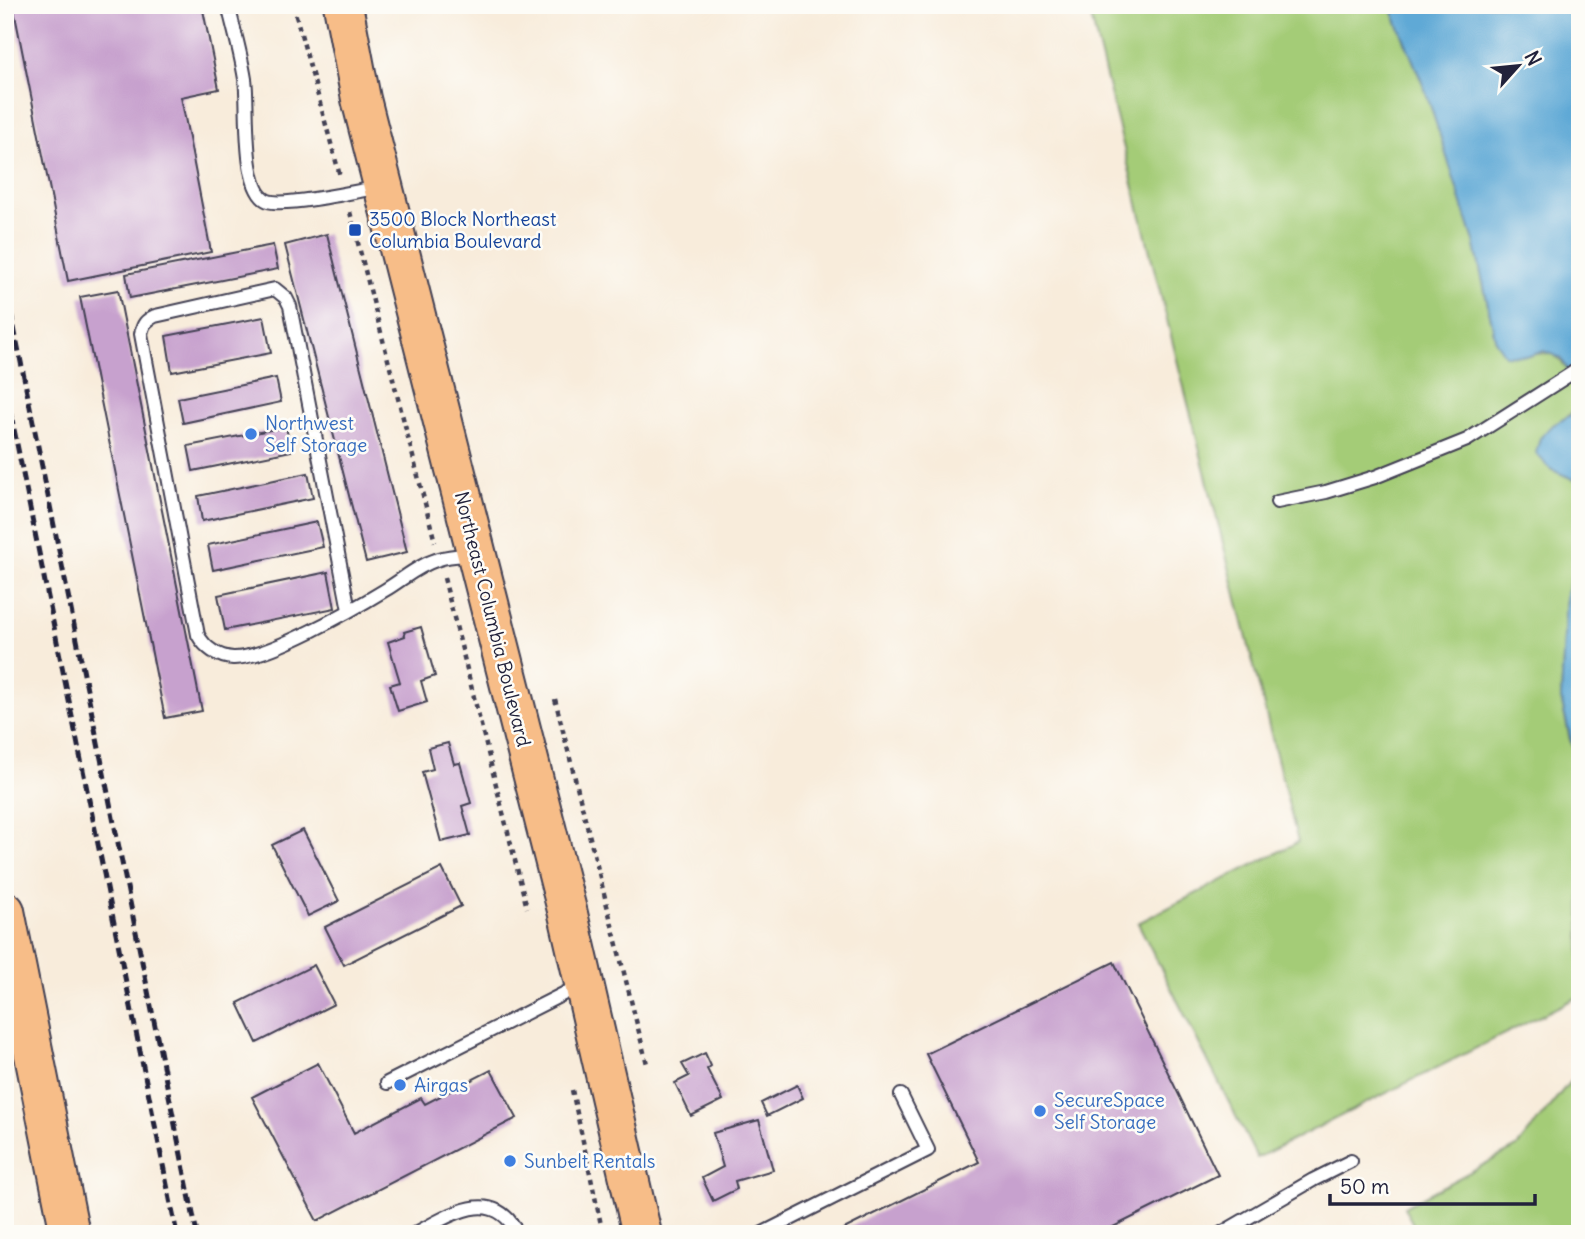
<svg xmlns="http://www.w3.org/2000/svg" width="1585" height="1239" viewBox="0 0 1585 1239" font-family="Delius,sans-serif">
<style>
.green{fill:#a4cc77;stroke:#637759;stroke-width:2}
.water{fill:#5ea9d6;stroke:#406688;stroke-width:2}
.building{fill:#c7a1ce}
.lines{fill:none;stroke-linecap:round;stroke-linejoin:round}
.lane-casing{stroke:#424053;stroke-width:16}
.primary-casing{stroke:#424053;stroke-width:42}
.path{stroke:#424053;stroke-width:4.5;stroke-dasharray:5 5;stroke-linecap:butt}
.lane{stroke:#fff;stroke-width:12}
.primary{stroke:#f7bd88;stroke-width:38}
.rail{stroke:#22223b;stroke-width:5;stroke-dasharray:10 5;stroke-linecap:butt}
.transit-dot{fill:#1a4fb4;stroke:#fdfcf7;stroke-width:2.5}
.shop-dot{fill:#3f7fe0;stroke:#fdfcf7;stroke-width:2.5}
.labels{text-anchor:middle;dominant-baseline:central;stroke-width:5;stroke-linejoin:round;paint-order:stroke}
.transit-label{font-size:19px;fill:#164399;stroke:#fdfcf7;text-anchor:start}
.shop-label{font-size:19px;fill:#366cbe;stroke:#fdfcf7;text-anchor:start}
.street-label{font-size:19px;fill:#22223b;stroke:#fdfcf7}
</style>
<rect width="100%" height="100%" fill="#fdfcf7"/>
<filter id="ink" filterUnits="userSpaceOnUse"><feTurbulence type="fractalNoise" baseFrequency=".0143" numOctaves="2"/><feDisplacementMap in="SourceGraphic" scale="14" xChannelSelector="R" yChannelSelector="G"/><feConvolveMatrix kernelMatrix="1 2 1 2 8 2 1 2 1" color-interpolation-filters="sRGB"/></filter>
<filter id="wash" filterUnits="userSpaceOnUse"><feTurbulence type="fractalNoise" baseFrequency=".00686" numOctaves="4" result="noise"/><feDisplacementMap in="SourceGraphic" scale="28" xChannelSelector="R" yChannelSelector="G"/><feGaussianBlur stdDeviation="1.57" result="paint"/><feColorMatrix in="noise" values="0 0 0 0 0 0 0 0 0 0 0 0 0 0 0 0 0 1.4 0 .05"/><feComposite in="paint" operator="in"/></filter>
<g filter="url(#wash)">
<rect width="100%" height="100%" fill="#f8ecdb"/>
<path class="green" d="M1088 5H1390L1426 92 1474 241 1496 342 1529 356C1554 348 1560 357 1572 378 1575 384 1581 391 1580 398 1577 412 1564 419 1553 425L1550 469 1580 482V553L1566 593 1561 699 1571 745 1580 757V996L1257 1158 1138 923 1298 842Z
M1580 1069V1234H1418L1404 1207 1517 1147Z"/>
<path class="water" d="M1390 5H1580V482L1550 469 1536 453 1540 438 1553 425 1571 415 1580 399 1579 390 1561 358 1544 351 1529 356 1505 355 1496 342 1474 241 1426 92Z
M1580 553V757L1572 745 1561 699 1566 593Z"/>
<g id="blocks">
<path class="building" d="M13 5H202L219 89 181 97 211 252 68 281Z
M327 234 407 552 366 562 285 245Z
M273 245 278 269 130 298 126 274Z
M118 290 202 711 165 718 80 297Z
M264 317 271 353 172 372 166 336Z
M276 378 281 402 183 423 178 398Z
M286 427 291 451 193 471 188 446Z
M308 473 313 498 202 521 198 496Z
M317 522 323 547 213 570 208 545Z
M328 572 335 608 225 630 218 595Z
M421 627 435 676 421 681 427 702 398 711 390 685 400 682 388 642 405 636 404 632Z
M448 743 454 764 460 763 471 803 462 806 470 835 441 842 422 772 433 769 428 748Z
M303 830 339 901 308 916 272 845Z
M442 868 461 906 344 965 325 927Z
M1114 962 1218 1175 1099 1234H834L979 1162 926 1054Z
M314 965 334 1004 257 1043 238 1003Z
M705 1053 711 1066 707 1069 723 1100 691 1116 675 1083 689 1076 682 1064Z
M318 1063 354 1133 421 1098 425 1104 491 1070 517 1118 317 1221 252 1097Z
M797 1085 803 1098 767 1116 761 1103Z
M759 1120 773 1170 735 1181 737 1189 713 1201 702 1178 723 1167 713 1133Z"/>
</g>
</g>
<g filter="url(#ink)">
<use href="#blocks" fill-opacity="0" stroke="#424053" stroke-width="2"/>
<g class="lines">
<defs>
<path id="lane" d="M228 5C234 30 241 54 245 79 249 103 241 191 268 201 285 207 359 191 380 187
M1277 502 1326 492 1375 477 1467 440 1580 368
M349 610 290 306 286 298 275 289 155 316C146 320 143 324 141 334L198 635C205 648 218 657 233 658 267 659 354 609 385 590 402 580 417 566 436 560 448 556 461 555 473 556
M387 1083 581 985
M414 1234C449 1216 493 1184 518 1234
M761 1234 928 1150 901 1095
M1220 1234 1313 1180 1351 1161"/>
<path id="primary" d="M343 5 361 99 568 914 642 1234
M5 911 70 1234"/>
</defs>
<use href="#lane" class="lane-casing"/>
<use href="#primary" class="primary-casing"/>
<path class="path" d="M293 5 340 176
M350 212 435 542
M444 578 527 908
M555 699 647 1064
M572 1090 603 1234"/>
<use href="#lane" class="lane"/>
<use href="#primary" class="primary"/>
<path class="rail" d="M5 283 197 1234
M5 385 177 1234"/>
</g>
</g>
<rect class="transit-dot" x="348" y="223" width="14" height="14" rx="3.5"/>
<g class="shop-dot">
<circle cx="251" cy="434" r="7"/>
<circle cx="400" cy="1085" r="7"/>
<circle cx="1040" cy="1111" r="7"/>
<circle cx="510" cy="1161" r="7"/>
</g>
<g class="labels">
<g class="transit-label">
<text x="369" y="219">3500 Block Northeast<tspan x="369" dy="22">Columbia Boulevard</tspan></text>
</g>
<g class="shop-label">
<text x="265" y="423">Northwest<tspan x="265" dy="22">Self Storage</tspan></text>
<text x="414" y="1085">Airgas</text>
<text x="1054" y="1100">SecureSpace<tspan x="1054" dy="22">Self Storage</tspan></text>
<text x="524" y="1161">Sunbelt Rentals</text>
</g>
<g class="street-label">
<text transform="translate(493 619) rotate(76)">Northeast Columbia Boulevard</text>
</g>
</g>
<rect width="1585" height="1239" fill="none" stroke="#fdfcf7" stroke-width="28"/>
<g transform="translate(1518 66) rotate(63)" stroke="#fdfcf7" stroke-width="5" paint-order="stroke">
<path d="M0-5L12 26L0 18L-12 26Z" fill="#22223b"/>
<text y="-10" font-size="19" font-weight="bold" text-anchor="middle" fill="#22223b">N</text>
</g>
<path d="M1330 1194v10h205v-10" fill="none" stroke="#22223b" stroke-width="3.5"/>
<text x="1340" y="1194" font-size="21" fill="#22223b" stroke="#fdfcf7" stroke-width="5" paint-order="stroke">50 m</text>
</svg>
